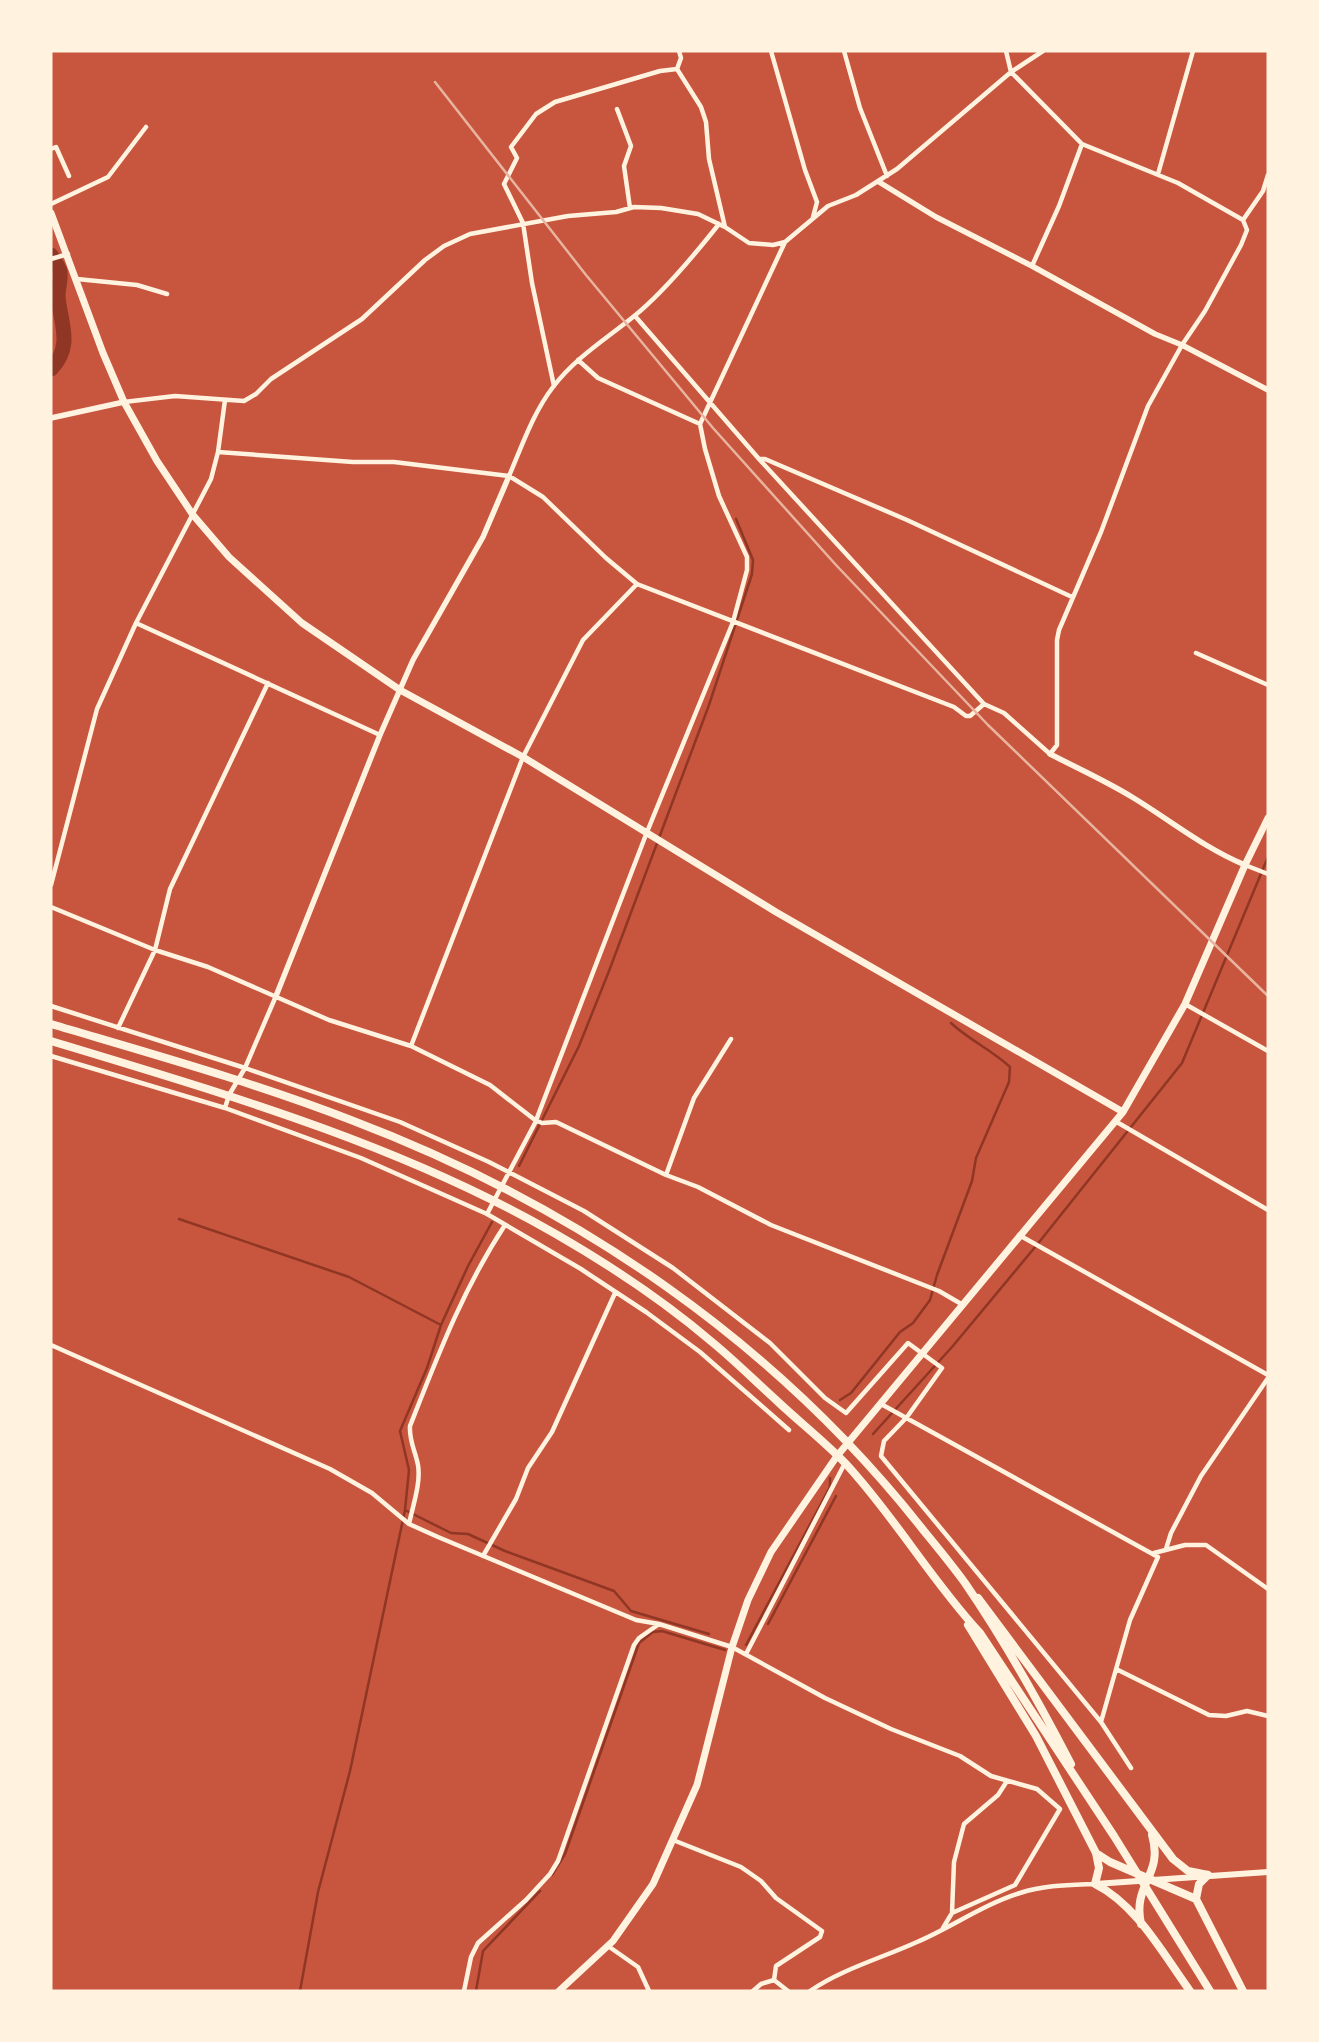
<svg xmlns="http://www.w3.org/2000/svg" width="1319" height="2042" viewBox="0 0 1319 2042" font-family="Montserrat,sans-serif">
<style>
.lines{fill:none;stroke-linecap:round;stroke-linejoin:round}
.stream{stroke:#8f3625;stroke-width:2.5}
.river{stroke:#8f3625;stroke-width:15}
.minor{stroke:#fff3e0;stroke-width:4.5}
.tertiary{stroke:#fff3e0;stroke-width:5.5}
.secondary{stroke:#fff3e0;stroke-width:6}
.primary{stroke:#fff3e0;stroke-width:7}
.trunk{stroke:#fff3e0;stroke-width:8}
.rail{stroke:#e9b49f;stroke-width:2.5}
</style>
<rect width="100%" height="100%" fill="#c8553d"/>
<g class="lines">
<path class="stream" d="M519 1166 579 1046 609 971 709 705 752 574 753 560 736 519
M179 1219 349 1277 441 1325
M840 1400 851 1393 900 1332 913 1323 930 1300 937 1275 972 1181 976 1158 1009 1082 1010 1067C992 1050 969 1040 951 1023
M873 1434 952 1347 1036 1246 1182 1063 1268 857
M405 1510 451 1533 468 1534 505 1551 614 1591 631 1611 709 1634
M768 1624 836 1496
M746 1645 830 1487V1478
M552 1875 565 1854 639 1643 653 1632 662 1631 725 1650
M300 1991 318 1892 350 1771 405 1510 409 1470 400 1431 427 1368 441 1325 468 1266 492 1222
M476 1991 483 1951 540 1891"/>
<path class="river" d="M51 255C54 260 59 267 60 272 61 280 58 288 58 296 60 323 74 345 51 369"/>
<path class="minor" d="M771 51 805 170 817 202 813 217
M844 51 860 108 887 176
M677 69 701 107 706 122 709 159 725 227
M677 69 681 58 679 51
M617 109 631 146 624 166 630 208
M51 149 56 147 69 176
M1158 174 1193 51
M51 204 108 177 146 127
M1243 220 1263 191 1268 175
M51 259 68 254
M1032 266 1059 206 1082 144
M77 279 137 285 167 294
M635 316 759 459 984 704 1004 713 1050 754 1057 745V640L1059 630 1101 532 1148 406 1182 345 1205 311 1241 245 1247 230 1243 220 1178 183 1082 144 1011 72 1006 51
M578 360 598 378 700 424
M554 386 532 283 523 223 504 184 517 158 511 147 536 114 555 102 660 71 677 69
M124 402 175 396 244 401 256 394 271 379 362 319 425 260 444 246 470 234 568 216 616 212 634 207 661 208 698 214 725 227 749 243 773 245 785 242
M218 452 353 462H394L509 476 543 497 606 558 637 584 954 707 966 716H970L984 704
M759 459H765L907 520 1072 597
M509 476C522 446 533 413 553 387 575 358 606 339 633 317 662 294 696 253 719 224
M136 623 380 735
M1196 653 1268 685
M1245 865 1268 874
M51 885 97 709 136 623 211 479 218 452 225 400
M51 907 155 950 208 967 329 1020 411 1046 490 1085 535 1120 542 1123 556 1122 666 1175 694 1098 731 1039
M1185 1004 1268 1051
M51 1006 245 1068 400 1122 489 1162 584 1211 673 1268 770 1343 825 1398 846 1413 908 1343 942 1368 907 1417 884 1441 881 1456 1101 1722 1131 1768
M118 1028 155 950 170 889 268 683
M411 1046 523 757 583 640 637 584
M51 1056 225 1108 361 1158 487 1214 581 1269 646 1312 700 1352 789 1430
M225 1108 229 1095 245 1068 276 996
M1115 1121 1268 1210
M666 1175 698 1187 771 1225 939 1291 963 1305
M487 1214 535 1123 647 832 733 622 747 570V557L719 496 705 449 700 424 785 242 828 206 856 195 897 169 1011 72 1043 51
M1019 1235 1268 1375
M51 1345 330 1469 372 1493 409 1524 438 1537 636 1620 659 1624 732 1647 825 1698 891 1729 960 1756 991 1776 1037 1789 1060 1809 1015 1885 952 1913 943 1928
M881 1404 1158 1557 1130 1620 1101 1722
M409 1524C413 1505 421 1483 418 1465 415 1450 409 1441 410 1426 438 1355 463 1289 505 1225
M1166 1549 1171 1533 1201 1476 1268 1378
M1154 1553 1185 1545H1206L1268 1589
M483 1556 516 1499 528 1468 552 1432 615 1293
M746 1654 845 1463
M1116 1669 1209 1715 1226 1716 1247 1711 1268 1716
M673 1840 741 1867 761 1881 776 1898 822 1931 820 1937 776 1966 774 1980
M952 1913 954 1862 964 1824 998 1795 1007 1781
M608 1946 638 1967 649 1991
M774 1980 788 1991
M464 1991 471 1957 478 1943 526 1900 550 1874 558 1861 634 1645 639 1638 659 1624
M753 1991 761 1984 774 1980
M810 1991C842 1969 882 1958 917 1942 952 1927 984 1904 1020 1893 1044 1885 1070 1885 1095 1884"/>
<path class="tertiary" d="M879 182 936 217 1032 266 1155 334 1182 345 1268 390
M51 418 124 402
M1050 754C1077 768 1106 781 1132 797 1170 820 1204 848 1245 865
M276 996 380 735 413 660 483 537 509 476"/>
<path class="secondary" d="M1095 1884 1268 1872"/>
<path class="primary" d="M51 213 103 353 124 402 157 461 193 515 229 557 302 623 400 690 523 757 776 912 1123 1112
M559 1991 613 1941 653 1884 697 1785 732 1647 748 1600 771 1552 837 1456 1123 1112 1185 1004 1245 865 1268 818"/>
<path class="trunk" d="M51 1024C152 1054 253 1082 351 1120 575 1205 776 1342 924 1531 938 1548 952 1565 965 1583 1004 1640 1039 1702 1071 1764
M51 1041C222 1093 397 1143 554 1233 608 1264 664 1301 712 1342 734 1360 754 1380 775 1399 798 1421 824 1441 846 1464 895 1517 931 1580 980 1633L1114 1836 1210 1991
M978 1598 1173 1859 1188 1871 1208 1875
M968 1625 1036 1736 1096 1853 1099 1868 1095 1884C1137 1905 1163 1954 1190 1991
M1096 1853 1110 1862 1196 1899
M1208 1875 1199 1884 1196 1899 1243 1991
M1141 1924C1132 1883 1164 1876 1152 1835"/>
<path class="rail" d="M435 82 586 275 713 428 836 565 988 725 1268 996"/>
</g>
<rect width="1319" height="2042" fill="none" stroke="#fff3e0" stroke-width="105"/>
</svg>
